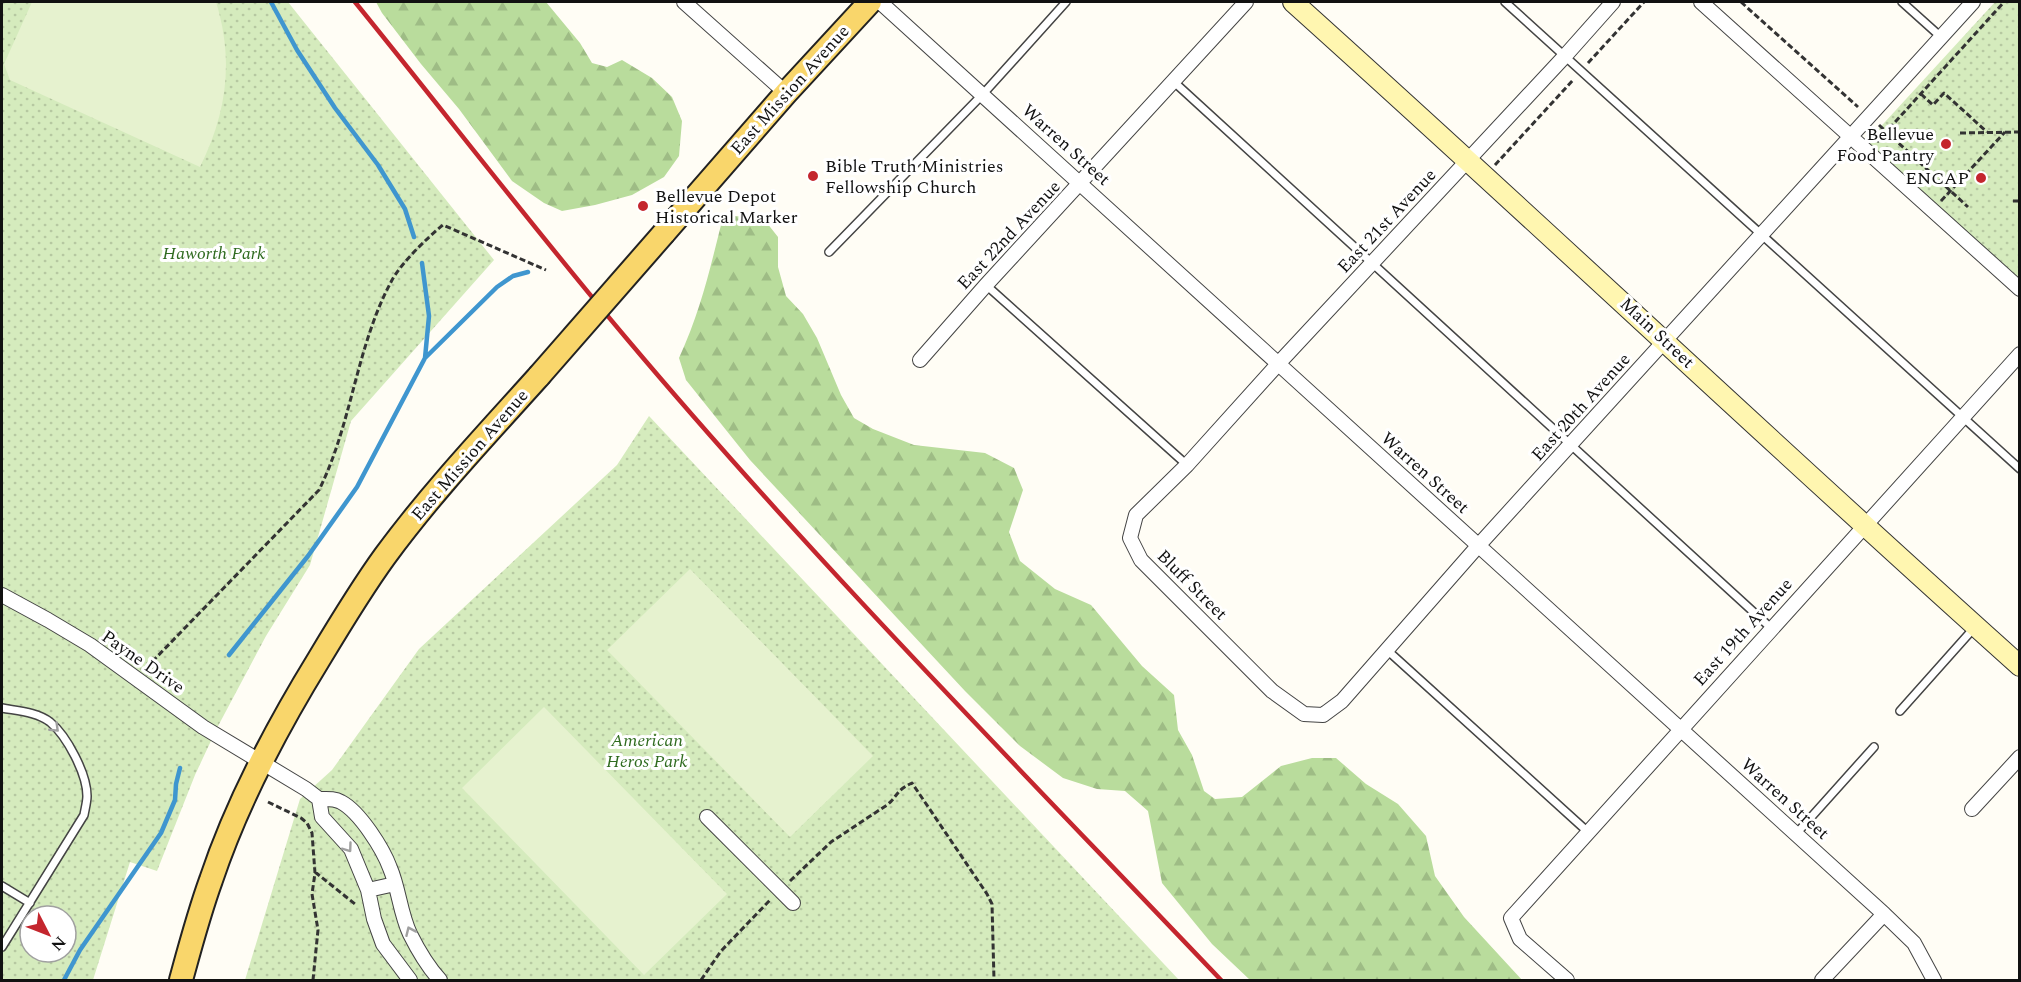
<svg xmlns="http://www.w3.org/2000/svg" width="2021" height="982" viewBox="0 0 2021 982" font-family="Spectral,serif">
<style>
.forest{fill:url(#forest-firs)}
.park{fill:url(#park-dots);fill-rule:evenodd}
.pitch{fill:#e6f2cf}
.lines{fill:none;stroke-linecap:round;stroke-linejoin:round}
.stream{stroke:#3f96cf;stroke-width:4.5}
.lane-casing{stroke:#444;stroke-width:10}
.street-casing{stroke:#444;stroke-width:16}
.secondary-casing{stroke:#333;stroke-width:22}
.primary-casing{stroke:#222;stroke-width:26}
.path{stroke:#333;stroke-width:3;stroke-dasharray:6 3;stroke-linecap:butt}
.lane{stroke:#fff;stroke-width:7}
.street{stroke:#fff;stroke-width:14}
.secondary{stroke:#fff6b0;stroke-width:20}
.primary{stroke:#f9d66b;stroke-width:22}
.rail{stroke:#c4262e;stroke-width:4.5}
.primary-bridge-casing{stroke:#222;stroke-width:26;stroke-linecap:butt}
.primary-bridge{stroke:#f9d66b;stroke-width:22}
.oneway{stroke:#a0a0a0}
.poi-dot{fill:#c4262e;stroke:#fff;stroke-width:2}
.labels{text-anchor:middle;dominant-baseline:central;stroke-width:6;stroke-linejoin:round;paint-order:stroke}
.street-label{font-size:18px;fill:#111;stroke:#fff}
.poi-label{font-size:18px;fill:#111;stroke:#fff;text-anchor:end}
.park-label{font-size:18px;font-style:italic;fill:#2f6b1f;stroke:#fff}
</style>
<defs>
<pattern id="forest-firs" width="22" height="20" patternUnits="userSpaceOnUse" patternTransform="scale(1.5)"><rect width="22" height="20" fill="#b9dc9c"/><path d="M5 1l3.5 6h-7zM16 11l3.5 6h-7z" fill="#9ebc85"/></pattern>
<pattern id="park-dots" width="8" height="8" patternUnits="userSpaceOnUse" patternTransform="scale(1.5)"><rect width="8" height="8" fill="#d5ebbd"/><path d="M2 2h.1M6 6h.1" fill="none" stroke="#b6c8a1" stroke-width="1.8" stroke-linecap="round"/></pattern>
</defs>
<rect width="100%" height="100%" fill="#fffdf5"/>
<path class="forest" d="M376 2H546L580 43 592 63 607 67 622 60 652 78 672 97 682 121 679 156 664 177 632 195 595 205 562 211 544 203 512 181 459 109 421 64 382 13Z
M734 216 763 218 778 237V267L786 296 803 314 817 338 841 395 854 418 873 429 914 445 985 453 1014 468 1023 490 1009 532 1020 561 1055 589 1091 605 1142 666 1174 695 1178 730 1192 755 1204 791 1215 799 1242 797 1281 766 1312 758H1336L1366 784 1398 804 1426 836 1435 876 1464 917 1522 980H1250L1212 944 1162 883 1148 811 1125 791 1097 789 1063 778 1020 746 965 691 750 460 686 380 679 358C700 312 709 273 721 225Z"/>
<path class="park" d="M2 2H288L494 260 351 421 310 565 266 636 217 728 195 775 157 871 130 862 93 980H2ZM30 916H66V952H30Z
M1995 2H2019V289L1862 147Z
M649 416 1179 980H245L300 799 332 770 419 649 617 465Z"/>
<path class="pitch" d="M32 2H216C234 60 227 113 200 167L10 80 4 64Z
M690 569 873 756 790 837 607 650Z
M544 707 727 894 644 975 462 788Z"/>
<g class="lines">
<path class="stream" d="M271 2 297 50 335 108 378 165 405 209 414 237
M422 263 429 316 425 358
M229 655 308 556 357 487 425 358 497 287 513 276 528 272
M64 980 80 950 161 833 175 800 176 784 180 768"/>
<defs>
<path id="lane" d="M1505 2 2020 469
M1902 2 1941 37
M1173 81 1771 628
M829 252 983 94 1066 2
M986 285 1187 465
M1387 650 1588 832
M2 708C18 711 37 712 50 722 67 736 87 774 87 796 87 802 85 809 84 815L2 947
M1900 711 1974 628
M1796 834 1874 747
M2 886 30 903"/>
<path id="street" d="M684 2 786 93
M880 2 1884 914 1914 943 1934 980
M1613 2 1565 56 1278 364 1187 465 1136 515 1130 538 1141 560 1272 691 1304 714 1323 715 1342 701 1478 546 1973 2
M1701 2 2020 289
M920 360 986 285 1246 2
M2 595 48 620 90 645 203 727 306 789 319 799 322 817 351 849 368 890 374 919 383 944 410 980
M319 799C327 799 334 798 341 802 360 812 383 849 390 868 399 889 400 913 410 934 418 950 428 967 440 980
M1972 809 2020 757
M707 817 793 903
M368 890 395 884
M1567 980 1520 939 1511 918 2020 354
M1822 980 1884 914"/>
<path id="secondary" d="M1293 2C1537 221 1775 447 2020 666"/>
<path id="primary" d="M664 233 786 93 870 2
M181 980C190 947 199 913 211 880 237 802 276 729 319 659 340 624 361 589 385 556 432 492 486 435 539 376"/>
</defs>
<use href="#lane" class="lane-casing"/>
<use href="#street" class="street-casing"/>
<use href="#secondary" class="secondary-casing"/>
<use href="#primary" class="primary-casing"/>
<path class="path" d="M1741 2 1858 107
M1588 63 1644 2
M1921 94 1933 105 1944 93 1987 132
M1879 125 1968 207
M1960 133 2020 132
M1877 142 2004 2
M1495 165 1574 79
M1941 201 2005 132
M2013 201H2020
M146 668 319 490C352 424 356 347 391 282 400 264 427 238 443 225L546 270
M268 802 301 818 307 823 312 833 315 873 312 894 318 930 313 980
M315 872 355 904
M790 881 831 842 887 805C898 796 896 790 912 783L987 894 992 904 994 980
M701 980 721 951 770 900"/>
<use href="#lane" class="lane"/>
<use href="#street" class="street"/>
<use href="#secondary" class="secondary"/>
<use href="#primary" class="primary"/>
<path class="rail" d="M355 2C446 114 534 229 627 339 815 562 1020 769 1221 980"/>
<defs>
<path id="primary-bridge" d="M539 376 664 233"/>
</defs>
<use href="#primary-bridge" class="primary-bridge-casing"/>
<use href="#primary-bridge" class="primary-bridge"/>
</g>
<defs><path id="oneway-chevron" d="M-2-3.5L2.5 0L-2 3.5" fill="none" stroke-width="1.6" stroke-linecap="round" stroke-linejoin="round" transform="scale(1.5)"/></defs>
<g class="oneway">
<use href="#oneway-chevron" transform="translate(55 728) rotate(44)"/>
<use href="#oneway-chevron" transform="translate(348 848) rotate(54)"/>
<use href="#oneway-chevron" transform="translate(410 931) rotate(-114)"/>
</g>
<g class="poi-dot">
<circle cx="1946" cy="144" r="6"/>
<circle cx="813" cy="176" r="6"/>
<circle cx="1981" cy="178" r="6"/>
<circle cx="643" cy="206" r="6"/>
</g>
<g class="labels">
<g class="street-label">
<text transform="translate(790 90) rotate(-48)">East Mission Avenue</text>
<text transform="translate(1066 145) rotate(42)">Warren Street</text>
<text transform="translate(1387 221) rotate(-47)">East 21st Avenue</text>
<text transform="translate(1009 235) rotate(-47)">East 22nd Avenue</text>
<text transform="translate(1657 333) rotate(43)">Main Street</text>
<text transform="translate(1581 407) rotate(-48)">East 20th Avenue</text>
<text transform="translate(470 455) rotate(-49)">East Mission Avenue</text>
<text transform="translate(1425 473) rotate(42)">Warren Street</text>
<text transform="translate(1192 585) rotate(45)">Bluff Street</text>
<text transform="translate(1743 632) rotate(-48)">East 19th Avenue</text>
<text transform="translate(143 662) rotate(35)">Payne Drive</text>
<text transform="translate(1785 799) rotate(42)">Warren Street</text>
</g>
<g class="poi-label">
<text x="1934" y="134">Bellevue<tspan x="1934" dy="21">Food Pantry</tspan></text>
<text x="825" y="166" text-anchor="start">Bible Truth Ministries<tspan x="825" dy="21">Fellowship Church</tspan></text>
<text x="1969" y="178">ENCAP</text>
<text x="655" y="196" text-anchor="start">Bellevue Depot<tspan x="655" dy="21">Historical Marker</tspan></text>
</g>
<g class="park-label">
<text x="214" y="253">Haworth Park</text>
<text x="647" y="740">American<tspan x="647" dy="21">Heros Park</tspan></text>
</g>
</g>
<rect width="2021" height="982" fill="none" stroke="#111111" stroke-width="6"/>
<g transform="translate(48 934) rotate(132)"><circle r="28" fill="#ffffff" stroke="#a0a0a0" stroke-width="1.5"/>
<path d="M0-4.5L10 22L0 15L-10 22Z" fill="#c4262e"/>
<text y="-9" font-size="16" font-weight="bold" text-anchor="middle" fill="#111111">N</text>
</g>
</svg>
